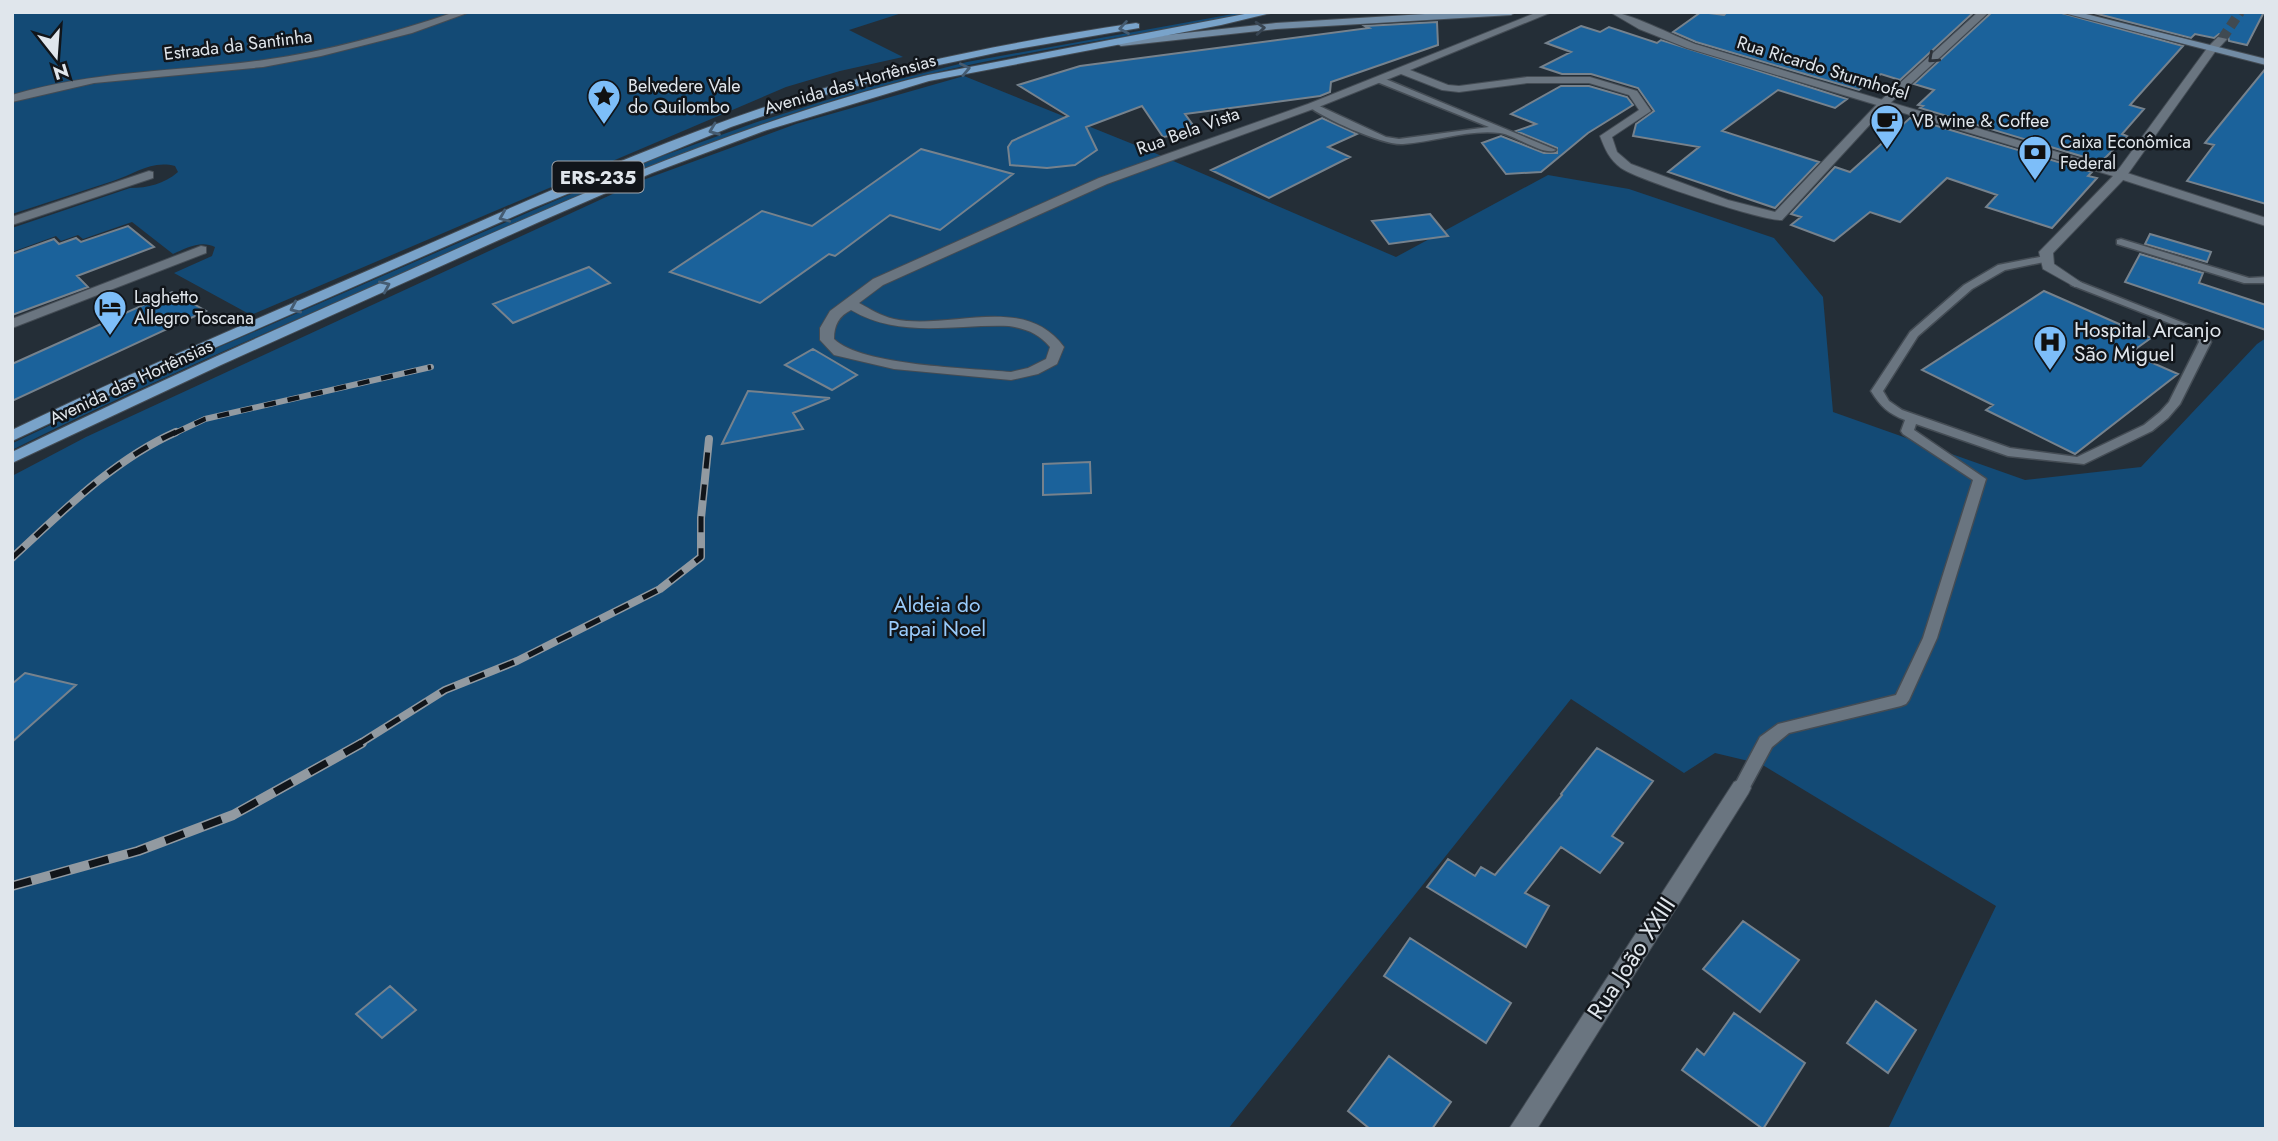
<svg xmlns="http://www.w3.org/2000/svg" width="2278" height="1141" viewBox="0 0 2278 1141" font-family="Jost,sans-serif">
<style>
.green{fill:#134a75}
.building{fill:#1b629b;stroke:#76828d;stroke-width:2}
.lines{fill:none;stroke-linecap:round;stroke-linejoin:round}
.pedestrian-tunnel{stroke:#404a52;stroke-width:10;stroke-dasharray:10 5;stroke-linecap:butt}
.service-casing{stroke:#444c54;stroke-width:3}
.pedestrian-casing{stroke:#444c54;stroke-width:2}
.minor-casing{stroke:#444c54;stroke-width:2}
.tertiary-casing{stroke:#444c54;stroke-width:2}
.secondary-casing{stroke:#444c54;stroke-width:2}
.primary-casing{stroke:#444c54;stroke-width:2}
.service{fill:#6a7580;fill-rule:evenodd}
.pedestrian{fill:#6a7580;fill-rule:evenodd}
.minor{fill:#6a7580;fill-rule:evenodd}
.tertiary{fill:#6a7580;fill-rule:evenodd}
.secondary{fill:#728ca5;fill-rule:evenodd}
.primary{fill:#79a3ca;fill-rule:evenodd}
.rail-far2-casing{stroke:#929aa1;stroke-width:6}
.rail-far1-casing{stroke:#929aa1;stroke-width:8}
.rail-casing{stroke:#929aa1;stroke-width:10}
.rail-far2{stroke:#11151a;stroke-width:4.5;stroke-dasharray:12;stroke-linecap:butt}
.rail-far1{stroke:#11151a;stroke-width:5;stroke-dasharray:16;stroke-linecap:butt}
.rail{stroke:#11151a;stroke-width:7;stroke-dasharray:20;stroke-linecap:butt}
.oneway{stroke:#455c72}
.oneway2{stroke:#384552}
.oneway3{stroke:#2c3239}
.labels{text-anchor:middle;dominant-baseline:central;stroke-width:5;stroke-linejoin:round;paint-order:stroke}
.far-street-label{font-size:18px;fill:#e0e6ec;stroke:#11151a}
.far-poi-label{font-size:18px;fill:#e0e6ec;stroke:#11151a;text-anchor:start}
.shield{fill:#11151a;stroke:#a2a7ad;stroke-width:2}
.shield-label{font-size:19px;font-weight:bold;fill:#e0e6ec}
.poi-label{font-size:21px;fill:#e0e6ec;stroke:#11151a;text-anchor:start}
.park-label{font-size:21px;fill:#99cbfb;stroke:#11151a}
.near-street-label{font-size:24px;fill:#e0e6ec;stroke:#11151a}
</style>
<rect width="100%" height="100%" fill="#242e37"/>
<path class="green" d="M12 12H905L849 30 903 57 840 71 786 87 251 315 174 273 212 256 215 247C201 240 186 248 173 254L132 222 83 239 78 235 61 241 56 236 12 252V228L130 188C148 188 164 184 178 172L175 166C151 160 135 174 113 181 79 192 46 203 12 214Z
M1244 12H1253C1125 39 995 53 869 90 713 134 566 201 418 266 282 326 145 384 12 450L13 443 171 368 557 200 646 162 757 122 865 88 967 62Z
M964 76 1150 151 1396 257 1548 175 1629 189 1774 238 1823 297 1833 412 2025 480 2141 467 2257 344 2266 338V1129H1888L1996 906 1761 764 1715 753 1684 773 1571 699 1228 1129H12V476L86 437 643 180 796 124Z"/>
<path class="building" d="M1701 12 1724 15 1727 12H1974L1900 80 1881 74 1859 90 1696 42 1673 32Z
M1992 12H2058L2183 46 2130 105 2144 109 2122 134 2127 136 2101 162 1920 108 1923 106 1918 105 1934 90 1914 84Z
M2090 12H2264L2247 45 2229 41 2228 36 2219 34 2214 38 2195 34 2191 38Z
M1437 22 1438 45 1331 82 1330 92 1320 96 1185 114 1198 132 1163 137 1142 106 1086 127 1097 150 1075 165 1047 168 1010 165 1008 147 1012 141 1068 116 1018 85 1080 66 1369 28 1365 26Z
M1581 26 1600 32 1609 27 1657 43 1661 40 1847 99 1835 108 1778 90 1722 131 1819 162 1775 208 1668 172 1699 147 1633 136 1636 124 1654 111 1638 88 1591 74H1562L1541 67 1571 52 1546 43Z
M2266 68V204L2187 181 2214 145 2205 143Z
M1561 86H1589L1627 97 1633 105 1588 133 1541 172 1506 174 1482 143 1501 136 1544 153H1557V148L1516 131 1536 124 1511 114Z
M1322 118 1357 134 1328 147 1350 157 1269 198 1211 170Z
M1910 118 2092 172 2088 176 2097 178 2052 228 1986 207 1997 195 1947 178 1900 222 1870 212 1834 241 1791 225 1801 217 1791 214 1835 167 1850 172Z
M921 149 1013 174 940 230 890 215 835 256 829 254 760 303 670 272 762 211 812 226Z
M1430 214 1448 236 1389 244 1372 221Z
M128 226 154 247 77 276 88 287 12 315V254L54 239 59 244 76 238 81 242Z
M2150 234 2211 252 2207 262 2145 244Z
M2140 254 2203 273 2199 283 2266 305V330L2125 282Z
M589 267 610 283 513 323 493 304Z
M2044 291 2151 338 2130 353 2178 374 2075 454 1986 410 1993 405 1922 370Z
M172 292 206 311 12 401V364Z
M813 349 857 375 832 390 785 365Z
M748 391 830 398 793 413 803 429 722 444Z
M1090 462 1091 493 1043 495V464Z
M25 673 76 685 12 742V684Z
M1597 748 1653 781 1612 836 1623 843 1600 873 1561 847 1525 893 1549 906 1526 947 1427 887 1448 859 1475 876 1481 867 1495 875 1562 795 1561 794Z
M1743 921 1799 960 1760 1012 1703 969Z
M1410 938 1511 1003 1486 1043 1384 976Z
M390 986 416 1010 382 1038 356 1014Z
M1876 1001 1916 1030 1888 1073 1847 1043Z
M1734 1013 1805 1063 1763 1129 1682 1070 1697 1049 1704 1055Z
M1389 1056 1451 1102 1432 1129H1370L1348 1111Z"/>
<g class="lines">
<path class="pedestrian-tunnel" d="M2222 39 2240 12"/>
<defs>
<path id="service" d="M1377 78H1383L1556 150C1545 157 1515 135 1500 133 1469 129 1434 142 1403 144 1384 146 1323 118 1308 106L1315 104 1386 137 1399 139 1489 127 1377 82Z
M2121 239 2249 278 2266 277V283H2244L2117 244V240Z
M2045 256 2049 257V261L2005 270 1972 289 1918 336 1883 391 1889 401 1902 410 2010 448 2077 457 2144 425 2160 412 2169 402 2199 342 2196 335 2182 328 2071 285 2070 283 2075 280 2204 331 2211 342 2180 404 2168 418 2152 431 2084 464 2008 456 1916 424 1914 430 1986 479 1937 638 1909 700 1906 704 1901 706 1789 733 1772 747 1747 793 1741 795 1735 793 1733 788 1760 737 1778 724 1896 695 1923 638 1973 480 1903 434 1901 431 1905 420C1889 414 1880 406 1871 391L1910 332 1964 285 1998 265Z"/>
<path id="pedestrian" d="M2218 37 2227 39 2216 51H2208V47Z"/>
<path id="minor" d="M455 12H470L412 33 321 56 263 67 94 83 12 102V95C95 70 180 72 264 60 329 51 393 33 455 12Z
M1538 12H1552L1410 70 1448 85 1459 86 1527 77H1590L1637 91 1651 111 1612 137 1617 152 1631 164 1728 200 1775 212 1879 102 1978 12H1989L1887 106 1782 220C1765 222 1636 179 1621 168 1609 159 1605 149 1600 136L1639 110 1629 95 1589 83H1527L1459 92 1442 90 1401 74 1316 108 1107 184 883 285 859 303C870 309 881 316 894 319 949 331 1024 292 1064 347L1057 364 1038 374 1011 380 894 369 834 355 820 340V328L830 311 873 279 1099 178 1308 104ZM851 310C899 339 955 324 1009 326 1026 329 1038 333 1050 347L1046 359 1028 368 1011 372C970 368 862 366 834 339 834 325 839 316 851 310Z
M149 171 153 172V178L12 225V217Z
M2121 171 2266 218V226L2117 178 2115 175Z
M201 246 206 247V253L12 328V319Z
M1741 779 1748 782 1751 788 1748 794 1537 1129H1509L1734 782Z"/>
<path id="tertiary" d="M1610 12C1628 12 1674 36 1695 44L2118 170 2208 47 2217 49 2125 178 2053 253 2054 264 2082 283 2075 287 2043 269 2039 252 2113 176 1687 48 1639 29Z"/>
<path id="secondary" d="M1458 12H1516L1511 15 1276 29 1121 46 1116 43 1121 40 1276 23Z
M2060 12H2078L2266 59V65Z"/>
<path id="primary" d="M1255 12H1275L1221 25 929 81 767 130 652 173 539 222 221 365 12 463V452C141 389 272 331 403 273 574 196 746 120 928 75Z
M1136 23 1139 24V28L1000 52 911 71 825 95 731 127 533 208 155 374 12 441V430C132 372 254 320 376 267 521 204 666 136 818 90 922 59 1029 39 1136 23Z"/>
</defs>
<use href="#service" class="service-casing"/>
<use href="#pedestrian" class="pedestrian-casing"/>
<use href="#minor" class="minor-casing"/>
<use href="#tertiary" class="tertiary-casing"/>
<use href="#secondary" class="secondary-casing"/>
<use href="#primary" class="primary-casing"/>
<use href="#service" class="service"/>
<use href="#pedestrian" class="pedestrian"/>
<use href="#minor" class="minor"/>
<use href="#tertiary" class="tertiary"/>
<use href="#secondary" class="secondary"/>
<use href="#primary" class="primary"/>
<defs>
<path id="rail-far2" d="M173 434 205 419 431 367"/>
<path id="rail-far1" d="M12 558C62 512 113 460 176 432
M359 744 445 690 517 661 660 589 701 557V518L709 439"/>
<path id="rail" d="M12 886 138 851 233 815 362 743"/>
</defs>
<use href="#rail-far2" class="rail-far2-casing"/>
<use href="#rail-far1" class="rail-far1-casing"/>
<use href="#rail" class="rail-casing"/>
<use href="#rail-far2" class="rail-far2"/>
<use href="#rail-far1" class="rail-far1"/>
<use href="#rail" class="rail"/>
</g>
<defs><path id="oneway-chevron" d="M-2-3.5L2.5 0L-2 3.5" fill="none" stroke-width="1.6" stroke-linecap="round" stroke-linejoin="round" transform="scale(1.75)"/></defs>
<g class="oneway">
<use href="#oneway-chevron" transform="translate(1124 28) rotate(171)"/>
<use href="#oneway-chevron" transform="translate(965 69) rotate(-12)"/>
<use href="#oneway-chevron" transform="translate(714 130) rotate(159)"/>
<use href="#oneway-chevron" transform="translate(504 217) rotate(157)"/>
<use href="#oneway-chevron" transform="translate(385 286) rotate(-24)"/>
<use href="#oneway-chevron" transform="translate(295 308) rotate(156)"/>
</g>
<use class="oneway2" href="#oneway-chevron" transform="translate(1260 28) rotate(-5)"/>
<use class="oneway3" href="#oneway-chevron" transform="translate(1933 58) rotate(138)"/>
<defs>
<symbol id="sight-pin" viewBox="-11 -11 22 30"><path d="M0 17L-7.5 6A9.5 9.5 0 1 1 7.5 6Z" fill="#7dbef9" stroke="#11151a"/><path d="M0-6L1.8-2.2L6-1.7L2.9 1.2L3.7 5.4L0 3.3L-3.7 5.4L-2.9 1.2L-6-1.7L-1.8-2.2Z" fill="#111"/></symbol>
<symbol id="cafe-pin" viewBox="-11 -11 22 30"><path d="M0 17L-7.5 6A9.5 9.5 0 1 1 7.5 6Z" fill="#7dbef9" stroke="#11151a"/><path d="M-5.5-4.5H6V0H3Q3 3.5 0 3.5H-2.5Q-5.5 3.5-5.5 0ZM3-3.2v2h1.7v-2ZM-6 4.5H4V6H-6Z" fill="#111"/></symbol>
<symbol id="bank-pin" viewBox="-11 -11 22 30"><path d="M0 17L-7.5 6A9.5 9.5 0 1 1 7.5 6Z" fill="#7dbef9" stroke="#11151a"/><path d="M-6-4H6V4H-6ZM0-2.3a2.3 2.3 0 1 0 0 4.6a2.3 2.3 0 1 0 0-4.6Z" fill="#111"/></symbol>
<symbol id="hotel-pin" viewBox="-11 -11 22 30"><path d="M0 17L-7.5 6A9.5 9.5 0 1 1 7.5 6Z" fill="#7dbef9" stroke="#11151a"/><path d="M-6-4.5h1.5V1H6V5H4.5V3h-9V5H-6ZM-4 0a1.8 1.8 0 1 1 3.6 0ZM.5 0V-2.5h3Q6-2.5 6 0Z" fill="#111"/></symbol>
<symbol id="hospital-pin" viewBox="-11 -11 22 30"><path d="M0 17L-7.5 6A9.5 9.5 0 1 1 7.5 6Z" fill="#7dbef9" stroke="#11151a"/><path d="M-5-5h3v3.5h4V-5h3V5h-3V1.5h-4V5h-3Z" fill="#111"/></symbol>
</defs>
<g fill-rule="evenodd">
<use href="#sight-pin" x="585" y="77" width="38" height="52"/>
<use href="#cafe-pin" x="1868" y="102" width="38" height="52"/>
<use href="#bank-pin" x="2016" y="133" width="38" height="52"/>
<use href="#hotel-pin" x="91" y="288" width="38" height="52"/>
<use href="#hospital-pin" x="2031" y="323" width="38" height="52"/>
</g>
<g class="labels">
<g class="far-street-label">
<text transform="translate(238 45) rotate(-7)">Estrada da Santinha</text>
<text transform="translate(1823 68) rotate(17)">Rua Ricardo Sturmhofel</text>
<text transform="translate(850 84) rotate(-16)">Avenida das Hortênsias</text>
<text transform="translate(1188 131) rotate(-20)">Rua Bela Vista</text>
<text transform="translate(131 382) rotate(-25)">Avenida das Hortênsias</text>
</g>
<g class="far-poi-label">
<text x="628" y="86">Belvedere Vale<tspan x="628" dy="21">do Quilombo</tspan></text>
<text x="1912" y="121">VB wine &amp; Coffee</text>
<text x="2060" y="142">Caixa Econômica<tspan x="2060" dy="21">Federal</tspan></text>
<text x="134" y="297">Laghetto<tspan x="134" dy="21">Allegro Toscana</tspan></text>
</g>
<rect class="shield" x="552.5" y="161.5" width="91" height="31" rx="5"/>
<g class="shield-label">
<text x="598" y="177">ERS-235</text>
</g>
<g class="poi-label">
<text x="2074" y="330">Hospital Arcanjo<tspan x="2074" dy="24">São Miguel</tspan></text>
</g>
<g class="park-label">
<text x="937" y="605">Aldeia do<tspan x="937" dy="24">Papai Noel</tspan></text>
</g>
<g class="near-street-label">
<text transform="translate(1631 958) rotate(-57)">Rua João XXIII</text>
</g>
</g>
<rect width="2278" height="1141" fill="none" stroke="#e0e6ec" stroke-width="28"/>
<g transform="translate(56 56) rotate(163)" stroke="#11151a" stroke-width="5" paint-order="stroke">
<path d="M0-5L12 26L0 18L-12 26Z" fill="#e0e6ec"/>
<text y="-10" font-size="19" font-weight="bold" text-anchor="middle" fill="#e0e6ec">N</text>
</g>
</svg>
